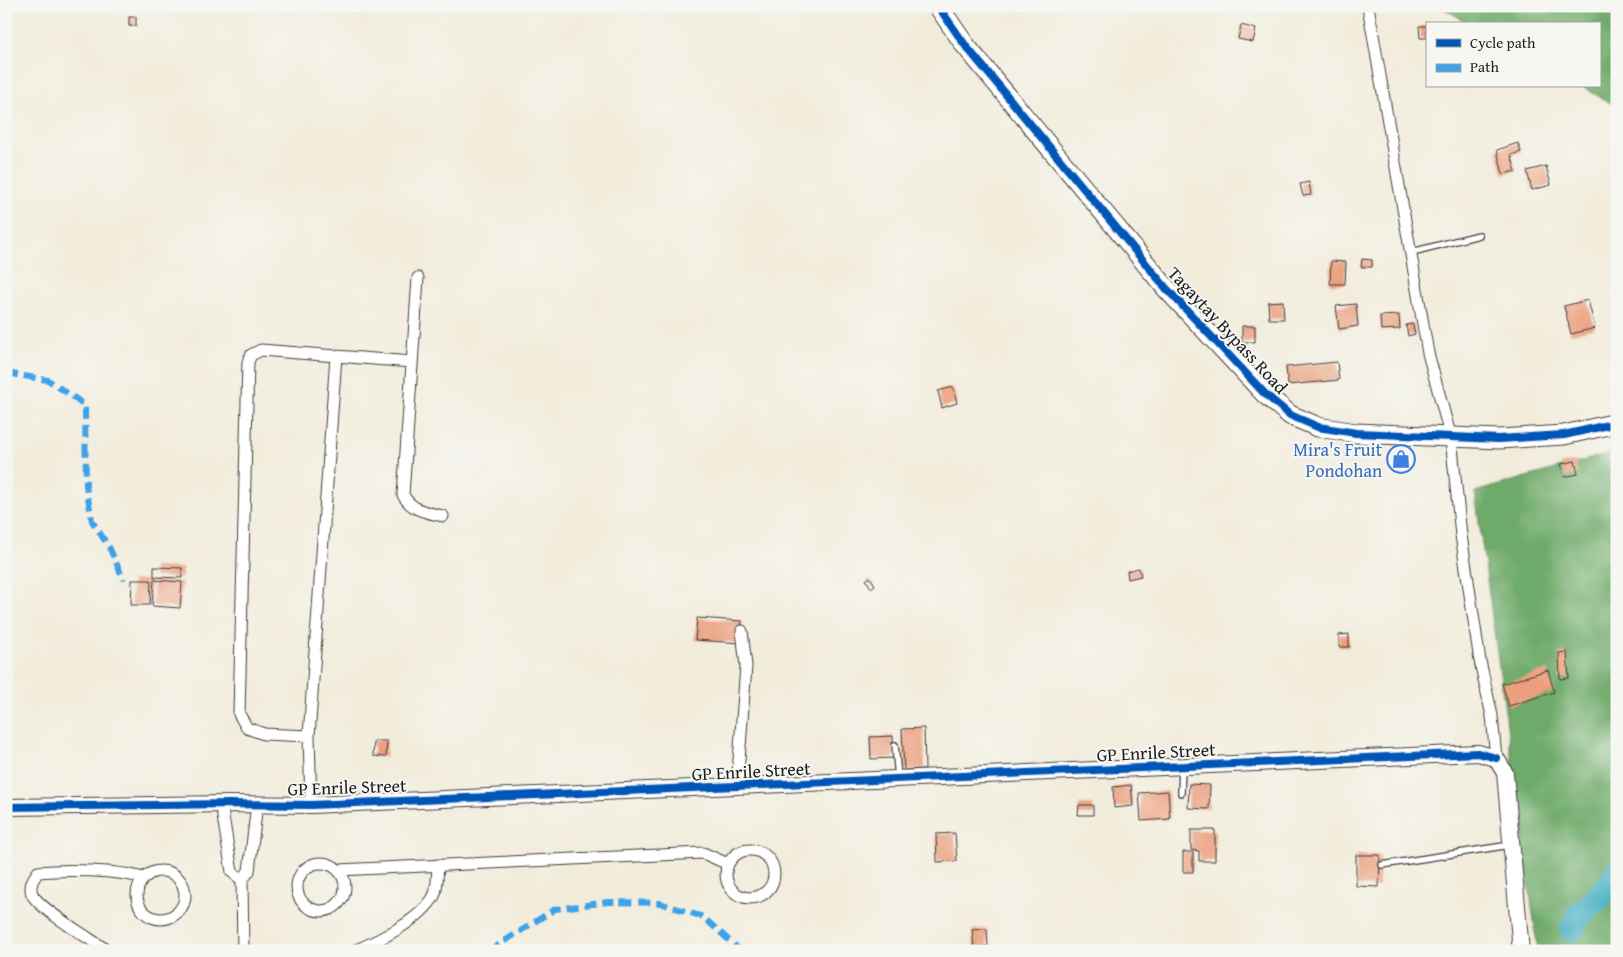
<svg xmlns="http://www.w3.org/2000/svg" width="1623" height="957" viewBox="0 0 1623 957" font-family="'Gentium Book Plus',serif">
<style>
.forest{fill:#6eaa69;stroke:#456342}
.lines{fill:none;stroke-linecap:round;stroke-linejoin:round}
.river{stroke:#45afc4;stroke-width:25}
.building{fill:#ec9f7d}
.lane-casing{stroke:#3c3b39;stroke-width:8}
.street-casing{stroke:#3c3b39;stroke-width:13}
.secondary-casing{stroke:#3c3b39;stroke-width:18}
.primary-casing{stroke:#3c3b39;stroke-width:21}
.lane{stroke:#fff;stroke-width:5.5}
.street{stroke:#fff;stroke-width:11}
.secondary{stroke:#fff;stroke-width:16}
.primary{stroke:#fff;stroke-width:19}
.quiet{stroke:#3da2ea;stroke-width:6;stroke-dasharray:12 6;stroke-linecap:butt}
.cycleway-casing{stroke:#f6f6f2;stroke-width:11}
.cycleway{stroke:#0057b8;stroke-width:8}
.labels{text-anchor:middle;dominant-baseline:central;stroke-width:4;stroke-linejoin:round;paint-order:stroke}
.street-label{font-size:18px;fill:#1c1c1c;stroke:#f6f6f2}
.shop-label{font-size:18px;fill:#366cbe;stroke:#f6f6f2;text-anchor:end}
</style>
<rect width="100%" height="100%" fill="#f6f6f2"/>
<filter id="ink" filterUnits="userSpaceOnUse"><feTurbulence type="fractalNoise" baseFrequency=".02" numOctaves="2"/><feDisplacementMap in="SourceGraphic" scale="10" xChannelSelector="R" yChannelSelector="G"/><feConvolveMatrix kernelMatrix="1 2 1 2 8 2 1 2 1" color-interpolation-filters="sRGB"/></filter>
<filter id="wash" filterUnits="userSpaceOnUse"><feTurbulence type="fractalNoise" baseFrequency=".0096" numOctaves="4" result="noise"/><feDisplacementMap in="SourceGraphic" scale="20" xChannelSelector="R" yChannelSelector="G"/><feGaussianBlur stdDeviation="1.12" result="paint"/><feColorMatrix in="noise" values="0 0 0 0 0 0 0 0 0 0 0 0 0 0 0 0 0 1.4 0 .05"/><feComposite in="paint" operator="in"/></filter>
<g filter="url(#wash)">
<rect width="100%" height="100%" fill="#f2ecdb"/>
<path class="forest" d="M1439 6H1617V107L1581 86H1599V24H1470Z
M1617 451V951H1538L1475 492Z"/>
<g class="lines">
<path class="river" d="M1572 929 1579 915 1603 893 1617 872"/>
</g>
<g id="blocks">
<path class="building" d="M129 17H136V26H129Z
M1241 25 1256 29 1253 42 1238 39Z
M1419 26H1427V38H1420Z
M1518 143 1521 152 1511 155 1516 171 1503 174 1497 150Z
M1546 166 1551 185 1532 190 1527 171Z
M1309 182 1311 195 1303 196 1300 184Z
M1362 259 1372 260V267H1361Z
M1331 261 1346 262 1345 284H1330Z
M1588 300 1595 328 1571 334 1564 306Z
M1283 301 1284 319H1269L1268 302Z
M1356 304 1358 326 1339 329 1336 306Z
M1399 315 1400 329 1381 330 1380 316Z
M1413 324 1415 334 1408 336 1406 325Z
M1242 326H1255V342H1242Z
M1337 362 1339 380 1288 385 1286 367Z
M953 387 957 403 942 408 938 391Z
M1575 461 1578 474 1564 477 1561 464Z
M154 567 182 568V578L154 577Z
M1139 568 1141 576 1128 579 1127 571Z
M870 577 875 585 871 588 866 580Z
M132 580H151L150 605H131Z
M154 580 182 582 180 608 152 606Z
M697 618 742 621 741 643 695 640Z
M1349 634V647H1339V635Z
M1567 652 1569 678 1560 679 1559 653Z
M1548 670 1554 692 1509 706 1502 684Z
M924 728 925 769 904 770 902 729Z
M893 736 894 758 871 759 870 737Z
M374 741H387L386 757 373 756Z
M1189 784 1210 785 1209 809 1188 808Z
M1131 785 1133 806 1114 808 1113 787Z
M1168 791 1170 819 1141 821 1139 793Z
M1079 805H1093V815H1078Z
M1191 830H1215V861H1199V851L1191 850Z
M955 833 957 861 937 862 936 834Z
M1183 852H1193V872H1183Z
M1356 855H1380L1379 887 1356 886Z
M987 929 988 946 974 947 972 930Z"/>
</g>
</g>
<g filter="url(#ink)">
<use href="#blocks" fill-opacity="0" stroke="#3c3b39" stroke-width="1"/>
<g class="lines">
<defs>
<path id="lane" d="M1412 252 1479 235
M895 745 898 778
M1181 793 1182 767
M1382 865 1510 845"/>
<path id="street" d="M1368 6 1428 353 1451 438 1461 535 1480 661 1492 716 1496 758
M418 278 403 495C412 511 426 512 443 516
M336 356 412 362
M309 736 264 734 247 728 239 714 248 362 251 355 261 350 336 356 309 736 311 805
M737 787 746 666 742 631
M221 804 232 872 242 880
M726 874a24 24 0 1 1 48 0a24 24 0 1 1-48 0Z
M297 887a24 24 0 1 1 48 0a24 24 0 1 1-48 0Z
M338 870 703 853 728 864
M137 895a24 24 0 1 1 48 0a24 24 0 1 1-48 0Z
M108 951C91 939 40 910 32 894 29 885 33 879 38 872 65 869 117 870 143 878
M243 951 242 880 249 871 257 804
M354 951C378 941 421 920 434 896 438 888 437 874 438 865"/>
<path id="secondary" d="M6 807 231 804 311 805 1478 753 1496 758 1505 773 1521 951"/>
<path id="primary" d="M938 6 965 45 1166 288 1265 394 1290 415 1318 427 1356 433 1499 439 1564 435 1617 423"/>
</defs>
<use href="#lane" class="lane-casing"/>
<use href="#street" class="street-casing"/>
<use href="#secondary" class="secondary-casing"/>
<use href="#primary" class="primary-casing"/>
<use href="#lane" class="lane"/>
<use href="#street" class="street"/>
<use href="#secondary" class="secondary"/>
<use href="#primary" class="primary"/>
<path class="quiet" d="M6 373 48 380 85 405 86 486 92 521 109 547 124 580
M489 951 555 909 608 902 660 903 703 917 741 951"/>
<defs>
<path id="cycleway" d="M938 6 965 45 1166 288 1265 394 1290 415 1318 427 1356 433 1499 439 1564 435 1617 423
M6 807 231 804 311 805 1478 753 1496 758"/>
</defs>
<use href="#cycleway" class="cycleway-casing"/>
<use href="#cycleway" class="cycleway"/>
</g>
</g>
<defs>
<symbol id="shop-ring" viewBox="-11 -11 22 22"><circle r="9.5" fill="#f6f6f2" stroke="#3f7fe0" stroke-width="1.5"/><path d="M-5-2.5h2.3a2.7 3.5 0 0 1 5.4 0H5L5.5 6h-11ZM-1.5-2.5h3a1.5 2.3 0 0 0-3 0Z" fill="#3f7fe0"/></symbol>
</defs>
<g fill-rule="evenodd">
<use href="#shop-ring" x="1385" y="443" width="32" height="32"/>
</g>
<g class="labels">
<g class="street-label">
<text transform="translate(1228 330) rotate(47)">Tagaytay Bypass Road</text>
<text transform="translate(1156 752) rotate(-3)">GP Enrile Street</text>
<text transform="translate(751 771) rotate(-3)">GP Enrile Street</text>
<text transform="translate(347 787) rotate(-2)">GP Enrile Street</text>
</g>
<g class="shop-label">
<text x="1382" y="449">Mira's Fruit<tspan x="1382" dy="21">Pondohan</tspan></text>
</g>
</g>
<rect width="1623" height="957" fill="none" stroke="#f6f6f2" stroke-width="25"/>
<rect x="1426" y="22" width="175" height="65" fill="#f6f6f2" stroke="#9f9f9c"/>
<rect x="1436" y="39" width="25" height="8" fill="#0057b8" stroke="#9f9f9c"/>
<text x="1470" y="48" font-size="15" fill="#1c1c1c">Cycle path</text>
<rect x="1436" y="64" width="25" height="8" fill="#3da2ea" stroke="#9f9f9c"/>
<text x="1470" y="72" font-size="15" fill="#1c1c1c">Path</text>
</svg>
